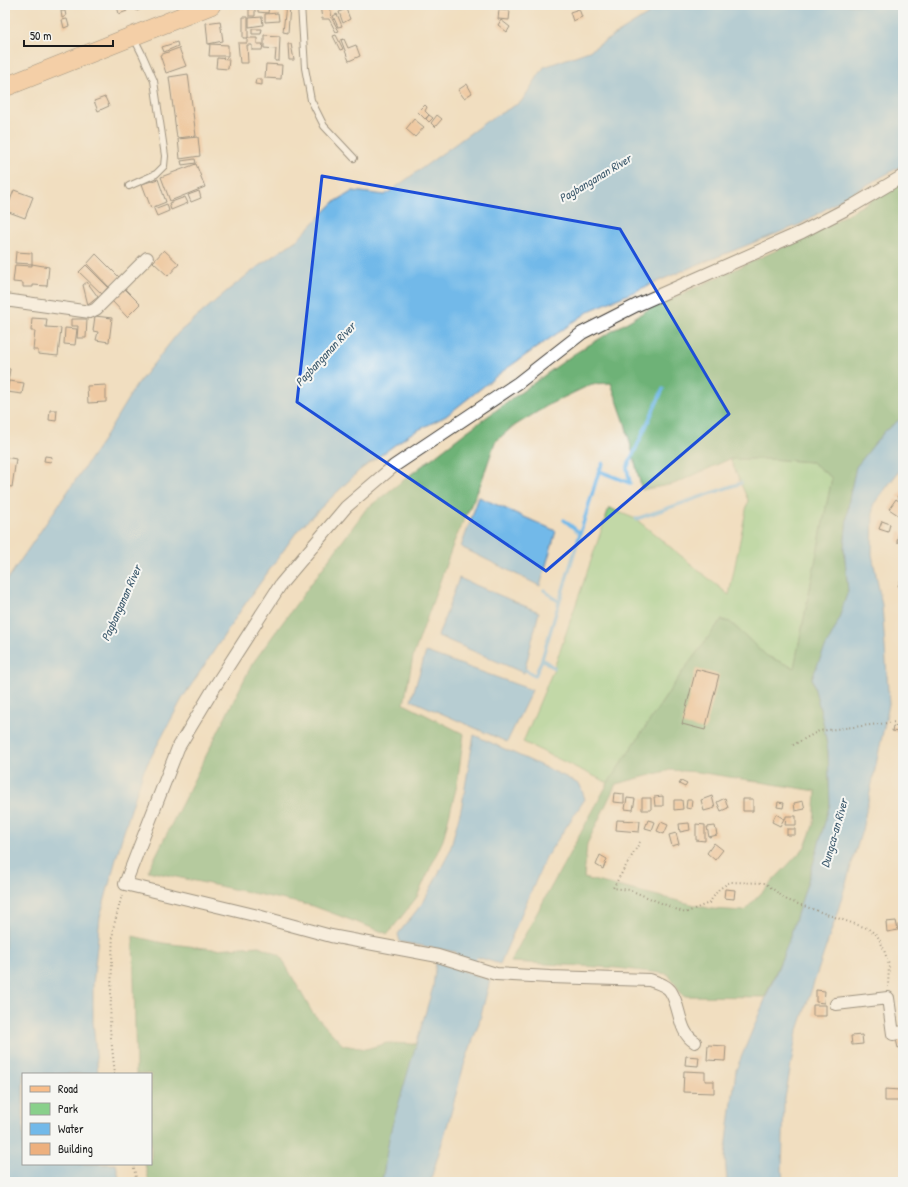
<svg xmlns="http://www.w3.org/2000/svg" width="908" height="1187" viewBox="0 0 908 1187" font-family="'Patrick Hand',sans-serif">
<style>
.green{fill:#89d08b;stroke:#527654}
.forest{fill:#6eb277;stroke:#45674a;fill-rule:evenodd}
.water{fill:#72b9e9;stroke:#476a82}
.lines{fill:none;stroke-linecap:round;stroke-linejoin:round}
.stream{stroke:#72b9e9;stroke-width:3.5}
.river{stroke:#72b9e9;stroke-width:21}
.building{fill:#edb07e}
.lane-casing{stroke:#3c3935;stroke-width:8}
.street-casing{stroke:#3c3935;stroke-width:14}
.primary-casing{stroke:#3c3935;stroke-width:20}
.path{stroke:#3c3935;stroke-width:2;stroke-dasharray:1 3;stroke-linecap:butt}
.lane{stroke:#fff;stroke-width:6}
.street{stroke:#fff;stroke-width:12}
.primary{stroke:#f8bd89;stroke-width:19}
.marked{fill:none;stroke:#1d4ed8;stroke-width:3;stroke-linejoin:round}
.labels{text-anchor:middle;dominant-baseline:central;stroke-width:4;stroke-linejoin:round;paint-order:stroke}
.water-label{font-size:12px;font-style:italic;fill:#3e5b6e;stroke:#f6f6f2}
</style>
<rect width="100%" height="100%" fill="#f6f6f2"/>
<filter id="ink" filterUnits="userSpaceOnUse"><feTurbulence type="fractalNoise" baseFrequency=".025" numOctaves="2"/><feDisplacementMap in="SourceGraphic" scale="8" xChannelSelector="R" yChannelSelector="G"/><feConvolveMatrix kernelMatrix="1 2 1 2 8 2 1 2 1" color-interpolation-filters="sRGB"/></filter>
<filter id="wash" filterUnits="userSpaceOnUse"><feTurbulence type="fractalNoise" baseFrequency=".012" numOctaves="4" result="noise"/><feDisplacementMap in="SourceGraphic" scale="16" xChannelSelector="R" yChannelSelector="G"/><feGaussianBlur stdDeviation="0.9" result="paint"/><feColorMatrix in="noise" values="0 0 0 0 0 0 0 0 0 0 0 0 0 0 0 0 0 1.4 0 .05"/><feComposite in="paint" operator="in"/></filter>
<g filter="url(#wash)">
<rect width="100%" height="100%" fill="#f1dec0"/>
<path class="green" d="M730 459H769L812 462 832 478 794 668 767 656 730 622 721 620 681 674 608 783 523 742 554 668 609 508 636 519 729 595 748 500Z"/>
<path class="forest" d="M903 182V417L885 431 856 467 849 499 844 548 848 591 836 627 823 652 812 678 823 721 828 751 830 804 812 868 787 946 765 997 683 996 668 974 617 968 510 962 608 783 681 674 721 620 730 622 767 656 794 668 832 478 812 462 769 459H730L674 484 642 490 625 423 611 383 592 384 550 404 511 428 495 442 481 483 454 542 413 657 404 704 464 734 457 785 443 840 417 897 388 934 313 906 148 871 252 664 366 509 466 432 574 354 649 309 818 231ZM670 770 698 772 816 791 814 823 805 847 744 911 712 909 584 878 587 844 616 784Z
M133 936 163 943 214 949 259 946 280 955 312 1012 343 1045 366 1049 387 1043 417 1044 390 1133 382 1182H149L145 1164H151V1074H136Z"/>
<path class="water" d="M663 5H903V165L847 196 801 224 694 266 591 310 503 371 446 416 410 434 360 470 298 530 243 607 182 699 143 772 121 841 100 917 93 985V1022L98 1074H23V1164H116L120 1182H5V583L103 440 135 387 178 333 227 291 260 265 298 239 333 203 353 191 385 195 487 121 521 102 544 67 589 51Z
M903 417V466L873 505 872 554 882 605 889 704 862 830 835 920 796 1036 784 1104 782 1170 783 1182H727L725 1157 736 1070 787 946 812 868 830 804 828 751 823 721 812 678 823 652 836 627 848 591 844 548 849 499 856 467 885 431Z
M479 497 556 531 540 586 461 547Z
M459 578 539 612 524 673 438 636Z
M426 652 532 690 507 742 411 700Z
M474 735 566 777 580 785 585 799 546 857 500 964 467 954 400 942 398 934 424 901 449 853 462 805Z
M436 962 490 980 479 1023 464 1065 449 1120 430 1182H382L390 1133 433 987Z"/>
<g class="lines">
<path class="stream" d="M599 471 603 463
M636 519 741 483
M564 520 580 533
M544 590 559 602
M554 668 542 659 599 471 630 483 627 468 663 389
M526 670 535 676 542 659"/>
<path class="river" d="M466 957 467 954"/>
</g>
<g id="blocks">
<path class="building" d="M119 5H125L127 11 119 14 117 6Z
M134 5H149L137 11Z
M258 5H269L268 13 258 12Z
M286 5H290L288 33 283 32Z
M320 5H330L332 19 339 31 336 32 329 19H322Z
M334 5H341V8H334Z
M249 9H255V16H249Z
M346 9 350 19 343 23 339 12Z
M579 9 582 17 573 21 570 12Z
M499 10 510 11 509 20 498 19Z
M61 11H65L66 16 62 18Z
M278 13 279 21 265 22V14Z
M337 14 342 26 338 27 333 16Z
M243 17H248V38H243Z
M262 17 263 25 249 27V18Z
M67 19 69 26 64 28 62 20Z
M501 20 510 27 507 32 498 25Z
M220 21 223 41 208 44 206 23Z
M252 29H262L261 34H252Z
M264 35 280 36 279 61H275L276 49 264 48Z
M336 35 343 49 340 50 333 36Z
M247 38H257V44H263L262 50H252V45H247L248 63H240L238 43H247Z
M344 39 348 48 356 45 360 56 349 61 341 40Z
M177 42 178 46 164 52 162 47Z
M210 44 228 45V56H209Z
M288 44H291L294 60H289Z
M179 48 186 66 166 73 160 55Z
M217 58 229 59 228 69 216 68Z
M266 64 282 65 281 79 265 78Z
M188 74 196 136 177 138 169 77Z
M256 79H262V85L255 84Z
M467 84 472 93 464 98 458 90Z
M105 97 109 106 98 111 94 101Z
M425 105 427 107 425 111 429 115 425 119 418 112Z
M429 115 433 118 429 122 426 119Z
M437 115 442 119 435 127 431 123Z
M414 119 424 127 415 137 406 129Z
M198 137 200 156 180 159 178 139Z
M195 159 196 163 182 165 181 161Z
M196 164 205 187 170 201 161 177Z
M158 179 166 202 151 208 142 184Z
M14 190 33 197 25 218 6 211Z
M199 191 201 198 191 202 188 195Z
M185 197 188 203 171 210 169 203Z
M167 204 169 211 157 216 154 209Z
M164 250 179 264 168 276 153 262Z
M16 252 32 253V264L15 263Z
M96 254 119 277 109 287 87 264Z
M32 264 49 267 47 286 33 285V287H23V283L13 282 15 265 32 266Z
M86 265 108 287 102 294 79 272Z
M87 282 98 297 88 305 83 285Z
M124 288 140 304 127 317 112 301Z
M95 316 112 318 109 342 96 340 98 332 93 331Z
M32 318 47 319 46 327 61 328 58 356 38 354V350H33L35 331H31Z
M71 319H87L86 338H77L78 326H71Z
M65 328 77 329 75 345 64 344Z
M5 368 10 369 7 388 5 391Z
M9 381 24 383 22 394 7 392Z
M106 385V402L88 403 87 386Z
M50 410H57L56 421 49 420Z
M45 456 52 457 51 462 44 461Z
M5 457 16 459 12 487 5 486Z
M903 489V501L897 497Z
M896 499 903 504V513L901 517 889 509Z
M882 521 890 524 888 532 879 529Z
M899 531 903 532V543L897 542Z
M901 579 903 580V588L898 586Z
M696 669 719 675 705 730 682 724Z
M893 726 899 727V732L892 731Z
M681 781 687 784 685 787 679 784Z
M614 793 624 794V803L613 802Z
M663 796V806H655L654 797Z
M712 796 715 808 704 811 701 800Z
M627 798 635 799 633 810 625 809Z
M642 798H651V810H642Z
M725 798 728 808 721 811 717 802Z
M743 799H753V811H743Z
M674 800H682L683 809 674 810Z
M687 800H692L691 809 686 808Z
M803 801 805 809 795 811 794 803Z
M778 802 784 803 783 808 777 807Z
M776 814 784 819 780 826 772 822Z
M786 816H796V825H785Z
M617 820 640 821 639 832 616 830Z
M648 820 655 822 652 830 645 828Z
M661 822 668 825 664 834 657 831Z
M689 823 690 830 680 832 679 824Z
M696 824 705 825V841L696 840Z
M715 826 717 835 709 837 707 827Z
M787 829H795V835H787Z
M676 833 679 844 672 846 669 835Z
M714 843 723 850 715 860 707 853Z
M600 855 607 859 603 869 596 865Z
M725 889 735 890 734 899 724 898Z
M896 921 898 930 887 932 886 922Z
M816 990 825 991 824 1003 816 1002Z
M813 1005H826V1016H813Z
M862 1035 863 1044 852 1045 851 1036Z
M903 1037V1046L898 1048 896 1039Z
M708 1045 726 1046 725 1061 707 1060Z
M686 1056 699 1057 698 1066 685 1065Z
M684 1071 705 1072V1081H714V1093L683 1092Z
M885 1089 900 1090 899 1101H885Z"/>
</g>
</g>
<g filter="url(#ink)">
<use href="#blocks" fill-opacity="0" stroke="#3c3935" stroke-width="1"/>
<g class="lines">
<defs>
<path id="lane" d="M301 5 305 68 311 100 324 126 354 158
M129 186 156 174 164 166 165 156 154 81 143 56 134 38"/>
<path id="street" d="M5 300 90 312 96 309 147 258
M836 1004 888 998 893 1034 903 1032
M695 1042C678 1032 681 1008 671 992 667 985 657 983 650 980L550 977 496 974 438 956 331 936 254 915 125 884 178 748 214 688 281 584 346 507 394 466 518 383 582 333 637 305 802 232 854 205 903 176"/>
<path id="primary" d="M5 87 211 5"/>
</defs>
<use href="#lane" class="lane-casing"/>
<use href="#street" class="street-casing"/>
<use href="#primary" class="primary-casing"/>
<path class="path" d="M793 745 819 731 896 722 903 725
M640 842 613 888 630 890 685 913 709 903 719 889 730 882 765 883 787 900 843 920 867 928 877 935 883 947 889 965 888 987
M115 1074 110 1029 113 929 122 895
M133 1164 137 1182"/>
<use href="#lane" class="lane"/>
<use href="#street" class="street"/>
<use href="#primary" class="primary"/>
</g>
</g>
<path d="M0 0H908V1187H0ZM322 176 620 229 729 414 546 571 297 402Z" fill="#f1dec0" fill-opacity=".55" fill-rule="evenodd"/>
<path class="marked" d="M322 176 620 229 729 414 546 571 297 402Z"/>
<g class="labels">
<g class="water-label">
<text transform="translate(595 178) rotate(-31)">Pagbanganan River</text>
<text transform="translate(325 354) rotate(-47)">Pagbanganan River</text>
<text transform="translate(121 603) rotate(-66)">Pagbanganan River</text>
<text transform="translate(834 833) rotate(-74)">Dungca-an River</text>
</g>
</g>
<rect width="908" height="1187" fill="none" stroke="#f6f6f2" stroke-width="20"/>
<rect x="22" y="1073" width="130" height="92" fill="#f6f6f2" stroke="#9f9f9c"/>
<rect x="30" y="1086" width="20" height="6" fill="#f8bd89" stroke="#9f9f9c"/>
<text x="58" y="1093" font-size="12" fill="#1c1c1c">Road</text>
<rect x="30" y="1103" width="20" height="12" fill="#89d08b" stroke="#9f9f9c"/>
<text x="58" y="1113" font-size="12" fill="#1c1c1c">Park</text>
<rect x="30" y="1123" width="20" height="12" fill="#72b9e9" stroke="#9f9f9c"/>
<text x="58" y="1133" font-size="12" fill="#1c1c1c">Water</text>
<rect x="30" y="1143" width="20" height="12" fill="#edb07e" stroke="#9f9f9c"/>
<text x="58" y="1153" font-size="12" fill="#1c1c1c">Building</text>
<path d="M24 40v6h89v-6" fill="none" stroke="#1c1c1c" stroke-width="2"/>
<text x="30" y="40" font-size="12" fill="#1c1c1c" stroke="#f6f6f2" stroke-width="3" paint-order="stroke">50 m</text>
</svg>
